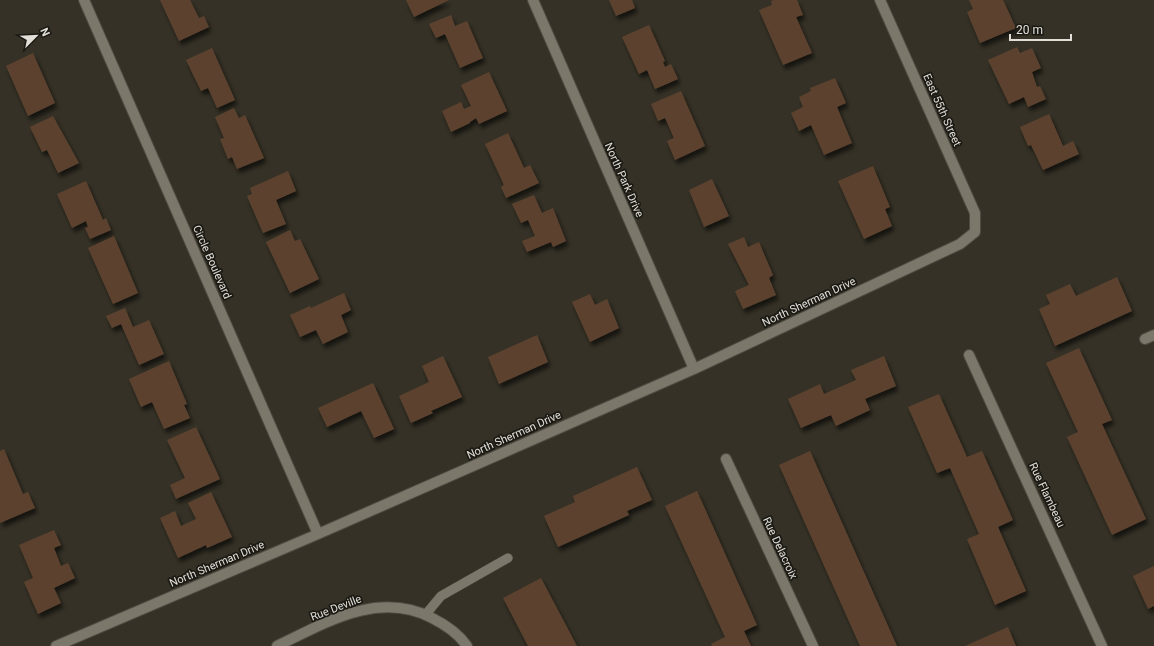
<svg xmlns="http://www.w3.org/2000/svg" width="1154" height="646" viewBox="0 0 1154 646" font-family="Roboto,sans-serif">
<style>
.building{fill:#5c432f;filter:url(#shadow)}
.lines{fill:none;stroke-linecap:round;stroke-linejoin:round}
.lane-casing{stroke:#504c43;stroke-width:10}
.street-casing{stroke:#504c43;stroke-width:12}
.lane{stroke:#7b776a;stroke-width:9}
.street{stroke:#7b776a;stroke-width:10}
.labels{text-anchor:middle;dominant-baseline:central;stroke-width:3.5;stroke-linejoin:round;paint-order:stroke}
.street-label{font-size:11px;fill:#e2dfd8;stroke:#1b1914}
</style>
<defs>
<filter id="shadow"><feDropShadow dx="2.5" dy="4.5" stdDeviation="2" flood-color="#0009"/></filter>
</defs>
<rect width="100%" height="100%" fill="#353126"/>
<path class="building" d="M160 0H190L199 18 204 16 209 27 179 41Z
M406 0H449L414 17Z
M609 0H632L635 8 616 16Z
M774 0H797L803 15 796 17 812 53 783 65 759 10 772 5 771 1Z
M969 0H1003L1016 28 980 43 967 12 973 9Z
M451 15 455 26 467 21 483 58 460 68 445 34 436 38 429 24Z
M649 25 665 61 663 62 665 67 671 64 678 79 655 89 647 70 639 74 622 37Z
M1017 47 1020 53 1032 48 1041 68 1032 72 1037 87 1040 86 1046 99 1028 107 1024 97 1009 104 988 60Z
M212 48 235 100 217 108 208 88 201 91 186 60Z
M33 53 55 103 28 116 6 66Z
M489 72 507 111 479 124 476 118 470 122V123L451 132 442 111 461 102 464 109 471 106 461 85Z
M835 78 846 103 837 107 852 143 824 155 811 125 799 131 791 113 803 107 799 97 811 91 810 88Z
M681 91 705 146 675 160 667 141 674 138 665 118 658 121 651 104Z
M234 108 239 118 245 115 264 158 237 169 232 157 228 159 220 139 224 138 215 117Z
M1049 114 1063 146 1073 141 1079 154 1043 170 1031 145 1028 146 1020 127Z
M53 116 79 163 58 173 47 150 42 152 30 127Z
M508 133 524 168 530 165 539 183 506 198 501 187 504 185 485 144Z
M873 166 890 207 885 209 892 226 864 239 838 181Z
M288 171 296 191 276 200 286 224 263 233 247 196 252 194 250 188Z
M712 179 729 216 704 227 689 190Z
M86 181 103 220 106 218 111 230 90 239 85 228 88 227 86 221 72 228 57 194Z
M534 195 542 213 553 208 566 241 553 247 551 242 527 252 522 241 535 236 528 220 521 223 512 204Z
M290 230 295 241 300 239 319 279 290 293 266 242Z
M114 236 138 293 113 304 88 248Z
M744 237 748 247 759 242 773 275 769 278 776 295 743 309 735 291 749 285 728 244Z
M1117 277 1132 311 1055 346 1039 309 1050 304 1046 295 1070 284 1076 296Z
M344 293 351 310 341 315 348 332 323 344 316 330 300 337 290 315 310 306 311 308Z
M590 294 595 305 607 299 619 328 590 342 572 302Z
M125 308 133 327 149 320 164 354 139 365 121 324 112 328 106 316Z
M537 335 548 362 499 384 488 357Z
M1079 348 1112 420 1102 424 1146 519 1112 535 1067 437 1078 432 1046 363Z
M443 356 462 397 431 411 433 413 411 423 399 396 429 382 422 366Z
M884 356 896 386 865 399 870 410 836 426 831 415 801 428 788 399 820 384 824 394 856 380 851 370Z
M169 361 187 404 184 405 190 418 164 429 152 402 141 407 129 379Z
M373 383 394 429 374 438 361 411 327 427 318 408Z
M939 394 967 457 982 451 1013 520 998 527 1026 591 995 605 967 539 979 534 950 468 937 473 908 407Z
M196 427 220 479 176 499 170 485 185 478 167 440Z
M4 449 23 494 28 492 35 508 0 523V451Z
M810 451 897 646H860L779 465Z
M637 467 652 500 627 511 629 515 558 547 544 516 575 502 573 496Z
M697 491 757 625 744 631 751 646H712L711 644 725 637 665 506Z
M211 492 232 537 207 548 206 545 178 558 160 518 175 511 181 526 196 519 188 503Z
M54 530 61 545 54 548 61 566 68 563 75 578 54 588 61 603 38 614 24 582 33 578 19 545Z
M1154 566V606L1148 609 1133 576Z
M541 578 577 646H528L503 598Z
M1008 627 1016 646H965Z"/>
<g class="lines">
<defs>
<path id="lane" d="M426 614 441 596 508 558"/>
<path id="street" d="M84 0 318 534
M533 0 694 369
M1145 339 1154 335
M969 355 1102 646
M726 459 813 646
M56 646 318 534 694 369 960 244 975 232V213L880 0
M277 646C325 623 378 590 432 618 446 625 458 633 467 646"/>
</defs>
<use href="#lane" class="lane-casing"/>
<use href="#street" class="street-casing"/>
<use href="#lane" class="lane"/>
<use href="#street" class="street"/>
</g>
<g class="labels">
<g class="street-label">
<text transform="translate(942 110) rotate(66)">East 55th Street</text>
<text transform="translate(624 180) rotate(66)">North Park Drive</text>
<text transform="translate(212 262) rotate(66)">Circle Boulevard</text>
<text transform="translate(809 302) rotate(-25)">North Sherman Drive</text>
<text transform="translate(514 435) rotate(-24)">North Sherman Drive</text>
<text transform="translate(1047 495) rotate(65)">Rue Flambeau</text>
<text transform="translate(780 548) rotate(65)">Rue Delacroix</text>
<text transform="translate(217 564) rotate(-23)">North Sherman Drive</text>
<text transform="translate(336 608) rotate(-21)">Rue Deville</text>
</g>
</g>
<g transform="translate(36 36) rotate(66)" stroke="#1b1914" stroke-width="3" paint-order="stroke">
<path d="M0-3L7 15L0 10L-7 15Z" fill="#e2dfd8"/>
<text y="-6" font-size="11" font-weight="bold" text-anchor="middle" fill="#e2dfd8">N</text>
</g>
<path d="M1010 34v6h61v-6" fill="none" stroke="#e2dfd8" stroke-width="2"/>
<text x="1016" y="34" font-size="12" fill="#e2dfd8" stroke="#1b1914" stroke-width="3" paint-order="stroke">20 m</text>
</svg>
